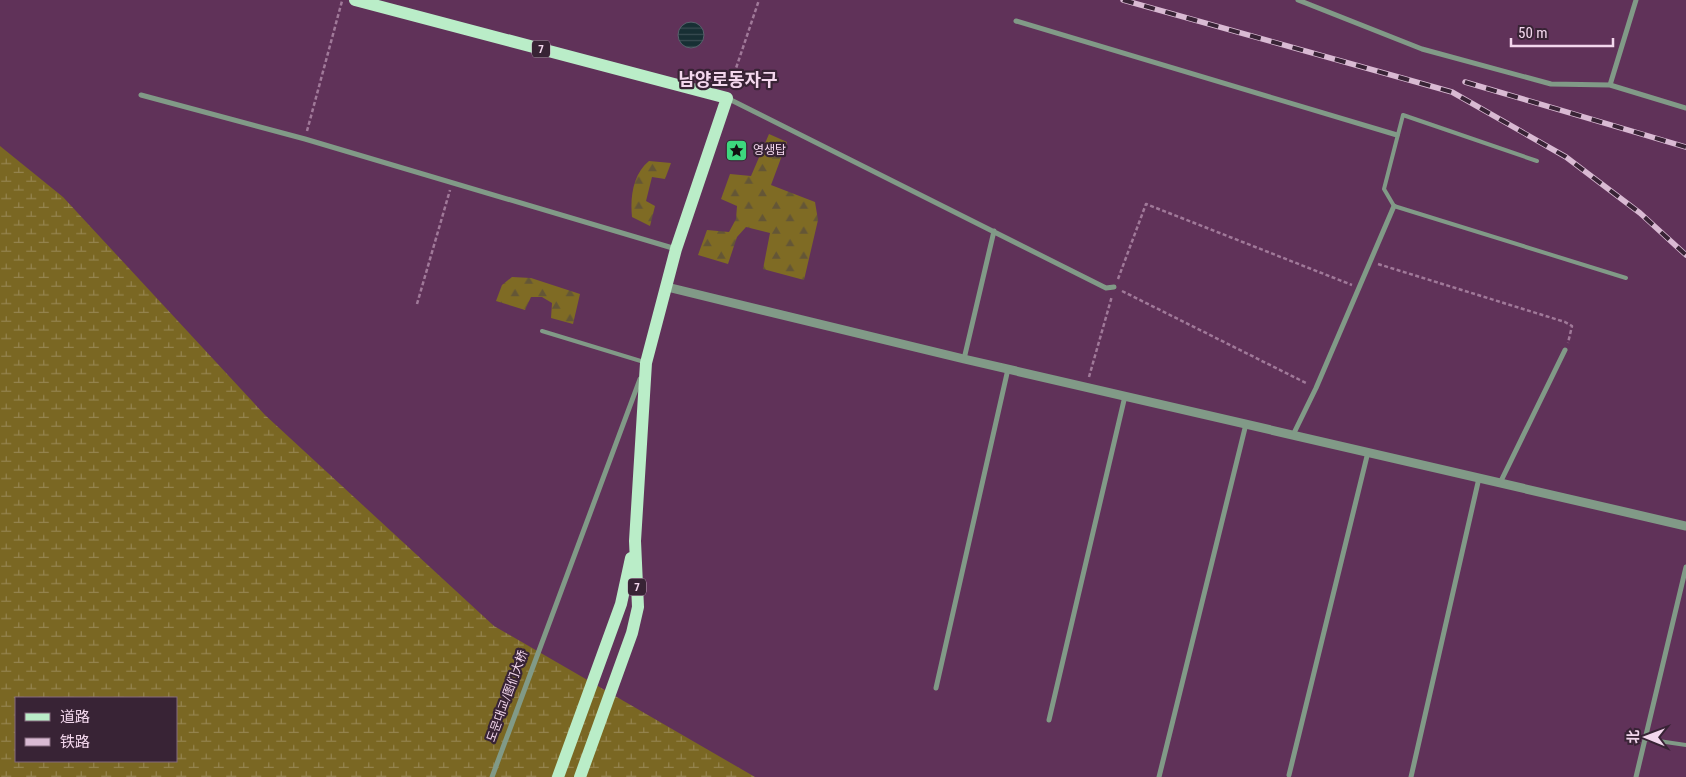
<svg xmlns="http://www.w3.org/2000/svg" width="1686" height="777" viewBox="0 0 1686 777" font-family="'Roboto Condensed','Noto Sans SC','Noto Sans KR',sans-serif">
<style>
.forest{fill:url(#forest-firs)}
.wetland{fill:url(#wetland-marsh);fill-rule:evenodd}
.water{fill:url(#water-rules);stroke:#59616c}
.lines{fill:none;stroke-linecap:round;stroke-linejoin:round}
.path{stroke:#a07999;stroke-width:2.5;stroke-dasharray:4 2.5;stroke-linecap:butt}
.service{stroke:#819a87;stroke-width:4}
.minor{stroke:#819a87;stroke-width:5}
.tertiary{stroke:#819a87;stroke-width:9}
.primary{stroke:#baedc8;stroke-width:12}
.rail-casing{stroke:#d9bad3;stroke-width:5.5}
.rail{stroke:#382335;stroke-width:4;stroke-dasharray:11;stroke-linecap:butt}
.labels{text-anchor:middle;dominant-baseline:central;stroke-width:4.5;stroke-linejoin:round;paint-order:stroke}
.shield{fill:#382335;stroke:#bba1b6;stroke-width:1}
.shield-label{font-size:11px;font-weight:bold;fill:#f3d7ed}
.poi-label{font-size:12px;fill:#f3d7ed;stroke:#382335;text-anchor:start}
.street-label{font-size:12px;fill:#f3d7ed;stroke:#382335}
.district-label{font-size:18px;font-weight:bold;fill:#f3d7ed;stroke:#382335}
</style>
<defs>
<pattern id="forest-firs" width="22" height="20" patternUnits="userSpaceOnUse" patternTransform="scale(1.25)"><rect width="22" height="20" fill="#7f6b24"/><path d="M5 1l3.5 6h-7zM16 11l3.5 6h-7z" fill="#645636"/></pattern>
<pattern id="wetland-marsh" width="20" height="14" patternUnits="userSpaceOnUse" patternTransform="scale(1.25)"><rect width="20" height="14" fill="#7a6723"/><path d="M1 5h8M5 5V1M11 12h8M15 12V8" fill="none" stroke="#94834e"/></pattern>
<pattern id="water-rules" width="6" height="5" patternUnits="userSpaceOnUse" patternTransform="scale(1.25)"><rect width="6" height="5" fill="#172f34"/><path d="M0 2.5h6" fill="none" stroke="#394c52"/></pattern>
</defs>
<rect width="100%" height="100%" fill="#603259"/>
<path class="forest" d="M769 134 787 142 771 185 815 202 818 220 804 280 763 269 770 233 746 227 737 237 728 264 698 255 707 230 729 232 736 219 737 206 721 199 730 174 751 176Z
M649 161 671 163 665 179 652 177 646 201 655 206 650 226 632 217C630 197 633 174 649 161Z
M512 277 531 278 580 294 573 324 551 318 552 303 542 297H531L525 310 496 301 502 285Z"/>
<path class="wetland" d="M0 146 63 197 265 415 494 626 755 777H0ZM16 698H176V761H16Z"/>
<path class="water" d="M678 35a13 13 0 1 1 26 0a13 13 0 1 1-26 0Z"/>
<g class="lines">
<path class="path" d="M730 86 759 0
M307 131 342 1
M1378 264 1565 322 1572 326 1568 343
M1118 279 1146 204 1352 285
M1122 291 1308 384
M417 304 450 190
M1089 377 1112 296"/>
<path class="service" d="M1537 161 1403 115 1384 189 1394 206 1626 278
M542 331 644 362
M1645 739 1686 745"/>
<path class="minor" d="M1298 0 1422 49 1551 84 1610 85 1686 108
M1016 21 1397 135
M1610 85 1636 0
M141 95 305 139 676 249
M727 98 1106 288 1114 287
M964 359 994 231
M1293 435 1316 388 1394 206
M1500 483 1565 350
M936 688 1008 369
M1049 720 1125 396
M1289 775 1368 452
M492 777 640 379
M1159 777 1246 424
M1411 777 1479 478
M1636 777 1686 567"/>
<path class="tertiary" d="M667 287 964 359 1686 526"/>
<path class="primary" d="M355 0 727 98 676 249 646 363 635 541 638 607 632 633 580 777
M558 777 621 604 631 558"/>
<defs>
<path id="rail" d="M1123 0 1452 92 1566 157 1640 213 1686 255
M1465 82 1686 147"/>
</defs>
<use href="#rail" class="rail-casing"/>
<use href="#rail" class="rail"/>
</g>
<defs>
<symbol id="sight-square" viewBox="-11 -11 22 22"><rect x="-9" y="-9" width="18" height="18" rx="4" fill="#3dd77e" stroke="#382335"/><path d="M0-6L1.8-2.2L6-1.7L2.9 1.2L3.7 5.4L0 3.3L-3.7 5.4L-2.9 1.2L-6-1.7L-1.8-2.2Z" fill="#111"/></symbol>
</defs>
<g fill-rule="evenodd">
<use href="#sight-square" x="724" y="138" width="25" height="25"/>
</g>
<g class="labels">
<g class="shield">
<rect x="532" y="40.5" width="18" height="17" rx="4"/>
<rect x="628" y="578.5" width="18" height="17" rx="4"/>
</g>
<g class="shield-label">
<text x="541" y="49">7</text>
<text x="637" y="587">7</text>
</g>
<g class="poi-label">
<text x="753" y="150">영생탑</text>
</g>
<g class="street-label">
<text transform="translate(507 696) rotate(-70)">도문대교/图们大桥</text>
</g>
<g class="district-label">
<text x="728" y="79">남양로동자구</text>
</g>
</g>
<rect x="15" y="697" width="162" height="65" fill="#382335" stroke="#836b7f"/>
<rect x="25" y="713" width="25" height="8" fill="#baedc8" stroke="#836b7f"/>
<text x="60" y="722" font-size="15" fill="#f3d7ed">道路</text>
<rect x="25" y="738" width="25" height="8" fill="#d9bad3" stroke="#836b7f"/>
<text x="60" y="747" font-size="15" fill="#f3d7ed">铁路</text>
<g transform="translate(1646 737) rotate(271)" stroke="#382335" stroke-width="4" paint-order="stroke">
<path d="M0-4L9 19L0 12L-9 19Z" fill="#f3d7ed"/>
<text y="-8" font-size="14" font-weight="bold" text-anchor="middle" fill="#f3d7ed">北</text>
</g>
<path d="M1511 38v8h102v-8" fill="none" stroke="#f3d7ed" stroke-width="2.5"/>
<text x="1518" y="38" font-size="15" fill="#f3d7ed" stroke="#382335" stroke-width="4" paint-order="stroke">50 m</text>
</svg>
